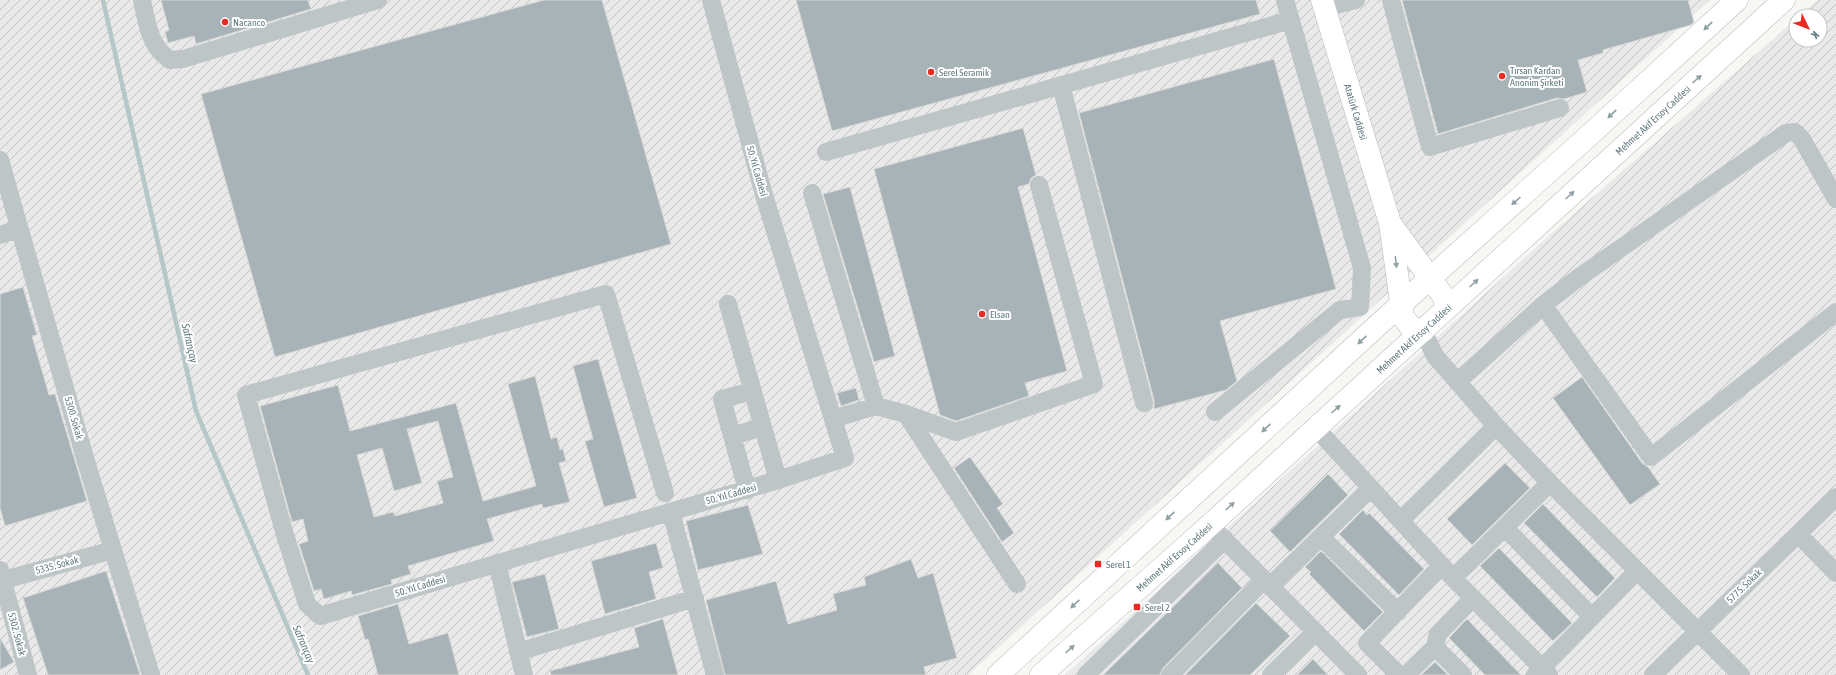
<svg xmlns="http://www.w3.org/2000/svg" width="1836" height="675" viewBox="0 0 1836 675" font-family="'Asap Condensed',sans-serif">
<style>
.industrial{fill:url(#industrial-furrows)}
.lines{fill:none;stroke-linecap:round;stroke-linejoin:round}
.stream{stroke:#b5c7c7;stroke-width:4.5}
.building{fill:#a7b3b6;stroke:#d9d9d7;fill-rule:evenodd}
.major-casing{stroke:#b3babd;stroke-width:23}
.minor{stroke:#bec5c7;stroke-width:18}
.major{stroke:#fff;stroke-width:22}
.oneway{fill:#90a1a6}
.poi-dot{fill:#e82c24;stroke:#fff;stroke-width:1.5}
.labels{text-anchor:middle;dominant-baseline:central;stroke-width:4;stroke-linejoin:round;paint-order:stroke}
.poi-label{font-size:10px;fill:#617980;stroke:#fff;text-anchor:start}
.street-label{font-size:10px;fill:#617980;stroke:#fff}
.water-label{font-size:11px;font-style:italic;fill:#5c787b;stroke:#fff}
</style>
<defs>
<pattern id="industrial-furrows" width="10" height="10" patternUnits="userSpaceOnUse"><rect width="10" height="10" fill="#e8e9e8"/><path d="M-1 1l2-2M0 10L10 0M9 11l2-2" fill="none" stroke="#bfc2c1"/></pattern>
</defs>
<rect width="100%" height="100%" fill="#f7f7f4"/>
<path class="industrial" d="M0 0H1710L968 675H0Z
M1817 0H1836V675H1065L1552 233 1796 19V40H1820V16H1799Z"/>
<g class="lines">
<path class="stream" d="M103 0 196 411 308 675"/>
</g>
<path class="building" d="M161 0H308L311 9 196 44 194 36 168 43 165 32 169 30Z
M544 0H602L671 244 275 357 201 94Z
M796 0H1256L1260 14 832 131Z
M1402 0H1688L1694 22 1691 25 1603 50V53L1578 60 1587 92 1564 99 1557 98 1438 134Z
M1274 59 1336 289 1220 321 1237 381 1226 390 1154 409V400L1079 113Z
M1023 128 1036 175 1031 178 1029 184 1018 187 1067 371 1025 383 1029 396 956 421 940 415 874 169Z
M850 187 895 356 874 362 823 194Z
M23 287 37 335 32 336 49 395 55 394 87 501 5 526 0 508V294Z
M598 359 637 498 604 507 585 441 593 439 573 366Z
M535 376 551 439 557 437 560 450 563 449 566 461 559 463 570 502 543 508 542 504 487 519 494 541 408 566 411 574 391 580 392 584 352 595 351 591 324 599 321 589 314 591 299 544 308 541 303 519 292 522 260 406 338 385 350 431 456 403 483 501 536 486 508 384ZM438 421 453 477 437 481 443 503 395 516 393 512 374 517 357 455 382 448 394 491 422 483 407 429Z
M1582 377 1642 463 1648 467 1660 484 1630 505 1553 398Z
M856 388 859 400 841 406 837 393Z
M970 457 1003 504 997 508 1014 533 1002 542 954 468Z
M1505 463 1530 488 1472 545 1447 519Z
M1328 474 1348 495 1290 552 1270 531Z
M1543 504 1615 578 1597 597 1524 523Z
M748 505 763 554 698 570 686 521Z
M1363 510 1367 515 1369 513 1424 569 1399 595 1339 534Z
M656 543 663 568 649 572 656 599 605 614 591 561Z
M1499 548 1572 623 1553 641 1480 566Z
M1321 551 1383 612 1364 631 1309 574 1311 572 1305 567Z
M911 559 918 578 933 573 957 658 924 667 926 675H725L706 600 776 581 788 624 837 610 833 594 866 585 864 577Z
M1218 563 1242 588 1163 668 1160 675H1103Z
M106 571 140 675H48L23 598Z
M545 574 559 629 527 637 512 582Z
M1256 603 1290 636 1250 675H1185Z
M398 604 409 644 448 633 459 675H378L368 639 365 640 358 616Z
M663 619 678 675H551L550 671 639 647 634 628Z
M1467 619 1521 675H1485L1449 638Z
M0 638 14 662 0 670Z
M1313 659 1328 675H1297Z
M1435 662 1448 675H1421Z"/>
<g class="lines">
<defs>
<g id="major">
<path id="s1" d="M1322 0 1390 223 1403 317 1410 326 1423 331"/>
<path d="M1392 226 1444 297 1446 309"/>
<path d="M998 675 1378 325 1584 140 1737 0"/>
<path id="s2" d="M1041 675 1210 525 1784 0"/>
</g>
</defs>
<use href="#major" class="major-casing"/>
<path class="minor" d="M142 0C147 23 149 46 170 60L183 59 378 0
M1391 0 1430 147 1560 108
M1324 8 1356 0
M1061 85 1144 403
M826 152 1291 20
M0 160 85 458 151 675
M812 193 876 406 906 414 1017 584
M0 235 19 229
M728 304 778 480
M1543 305 1651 457 1836 312
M1423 331 1435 356 1496 426 1550 483 1741 675
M1457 382 1543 305 1578 278 1786 133 1795 132 1802 139 1836 199
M1215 412 1340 310 1360 307 1362 268 1285 0
M906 414 956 432 1094 384 1039 185
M833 419 876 406
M1316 428 1453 578 1549 675
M732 436 763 427
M747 490 722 399 752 391
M665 493 606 294 246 395 285 535 307 604 320 616 778 480 845 458 764 195 711 0
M671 512 715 675
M1401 520 1496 426
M1210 525 1358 675
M1505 528 1592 617 1535 675
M1798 534 1836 573
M1321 537 1398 612
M497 563 524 675
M0 570 28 675
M1453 578 1550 483
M0 581 113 550
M1270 586 1371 488
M1592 617 1637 571
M1435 647 1463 675
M518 652 695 598
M1086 675 1225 539
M1170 675 1264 580
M1271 675 1315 632
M1399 675 1367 643 1442 565
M1406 675 1435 647 1438 634 1473 598
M1653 675 1836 497"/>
<use href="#major" class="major"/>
</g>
<defs><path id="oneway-solid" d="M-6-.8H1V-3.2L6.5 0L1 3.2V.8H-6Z"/></defs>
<g class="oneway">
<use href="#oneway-solid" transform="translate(1708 26) rotate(137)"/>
<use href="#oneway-solid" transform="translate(1697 79) rotate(-42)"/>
<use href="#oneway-solid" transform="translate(1612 114) rotate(137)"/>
<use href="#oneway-solid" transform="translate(1570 195) rotate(-42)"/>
<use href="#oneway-solid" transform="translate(1516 201) rotate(138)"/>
<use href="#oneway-solid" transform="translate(1396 262) rotate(83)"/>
<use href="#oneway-solid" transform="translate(1474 283) rotate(-42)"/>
<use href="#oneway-solid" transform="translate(1362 340) rotate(137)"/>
<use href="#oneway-solid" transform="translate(1336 409) rotate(-42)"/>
<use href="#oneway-solid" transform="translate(1266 428) rotate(137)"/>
<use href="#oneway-solid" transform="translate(1230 506) rotate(-42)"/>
<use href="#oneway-solid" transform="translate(1170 516) rotate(137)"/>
<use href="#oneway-solid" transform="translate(1075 604) rotate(137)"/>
<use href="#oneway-solid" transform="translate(1070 649) rotate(-42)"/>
</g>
<g class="poi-dot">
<circle cx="225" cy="22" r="4"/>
<circle cx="931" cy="72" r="4"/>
<circle cx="1502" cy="76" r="4"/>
<circle cx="982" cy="314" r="4"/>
<rect x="1094" y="560" width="8" height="8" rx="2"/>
<rect x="1133" y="603" width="8" height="8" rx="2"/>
</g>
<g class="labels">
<g class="poi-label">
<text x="233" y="22">Nacanco</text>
<text x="1510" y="70">Tırsan Kardan<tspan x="1510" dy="12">Anonim Şirketi</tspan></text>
<text x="939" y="72">Serel Seramik</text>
<text x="990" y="314">Elsan</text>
<text x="1106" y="564">Serel 1</text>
<text x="1145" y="607">Serel 2</text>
</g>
<g class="street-label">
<text stroke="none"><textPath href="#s1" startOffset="117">Atatürk Caddesi</textPath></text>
<text stroke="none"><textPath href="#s2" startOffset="826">Mehmet Akif Ersoy Caddesi</textPath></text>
<text transform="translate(757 171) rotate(74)">50. Yıl Caddesi</text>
<text stroke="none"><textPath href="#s2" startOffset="502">Mehmet Akif Ersoy Caddesi</textPath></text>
<text transform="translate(74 418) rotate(74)">5300. Sokak</text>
<text transform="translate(731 494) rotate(-16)">50. Yıl Caddesi</text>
<text stroke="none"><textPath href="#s2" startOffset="178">Mehmet Akif Ersoy Caddesi</textPath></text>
<text transform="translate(57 565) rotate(-15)">5335. Sokak</text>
<text transform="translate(420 586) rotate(-17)">50. Yıl Caddesi</text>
<text transform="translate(1744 586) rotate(-44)">5775. Sokak</text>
<text transform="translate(17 634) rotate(75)">5302. Sokak</text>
</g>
<g class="water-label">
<text transform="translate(190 343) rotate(77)">Safrançay</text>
<text transform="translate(304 644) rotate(67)">Safrançay</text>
</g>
</g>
<g transform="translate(1808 28) rotate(133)"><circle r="19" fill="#ffffff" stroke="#c0c9cc"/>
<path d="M0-3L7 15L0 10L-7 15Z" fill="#e82c24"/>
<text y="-6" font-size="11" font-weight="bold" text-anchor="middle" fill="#617980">K</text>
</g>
</svg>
